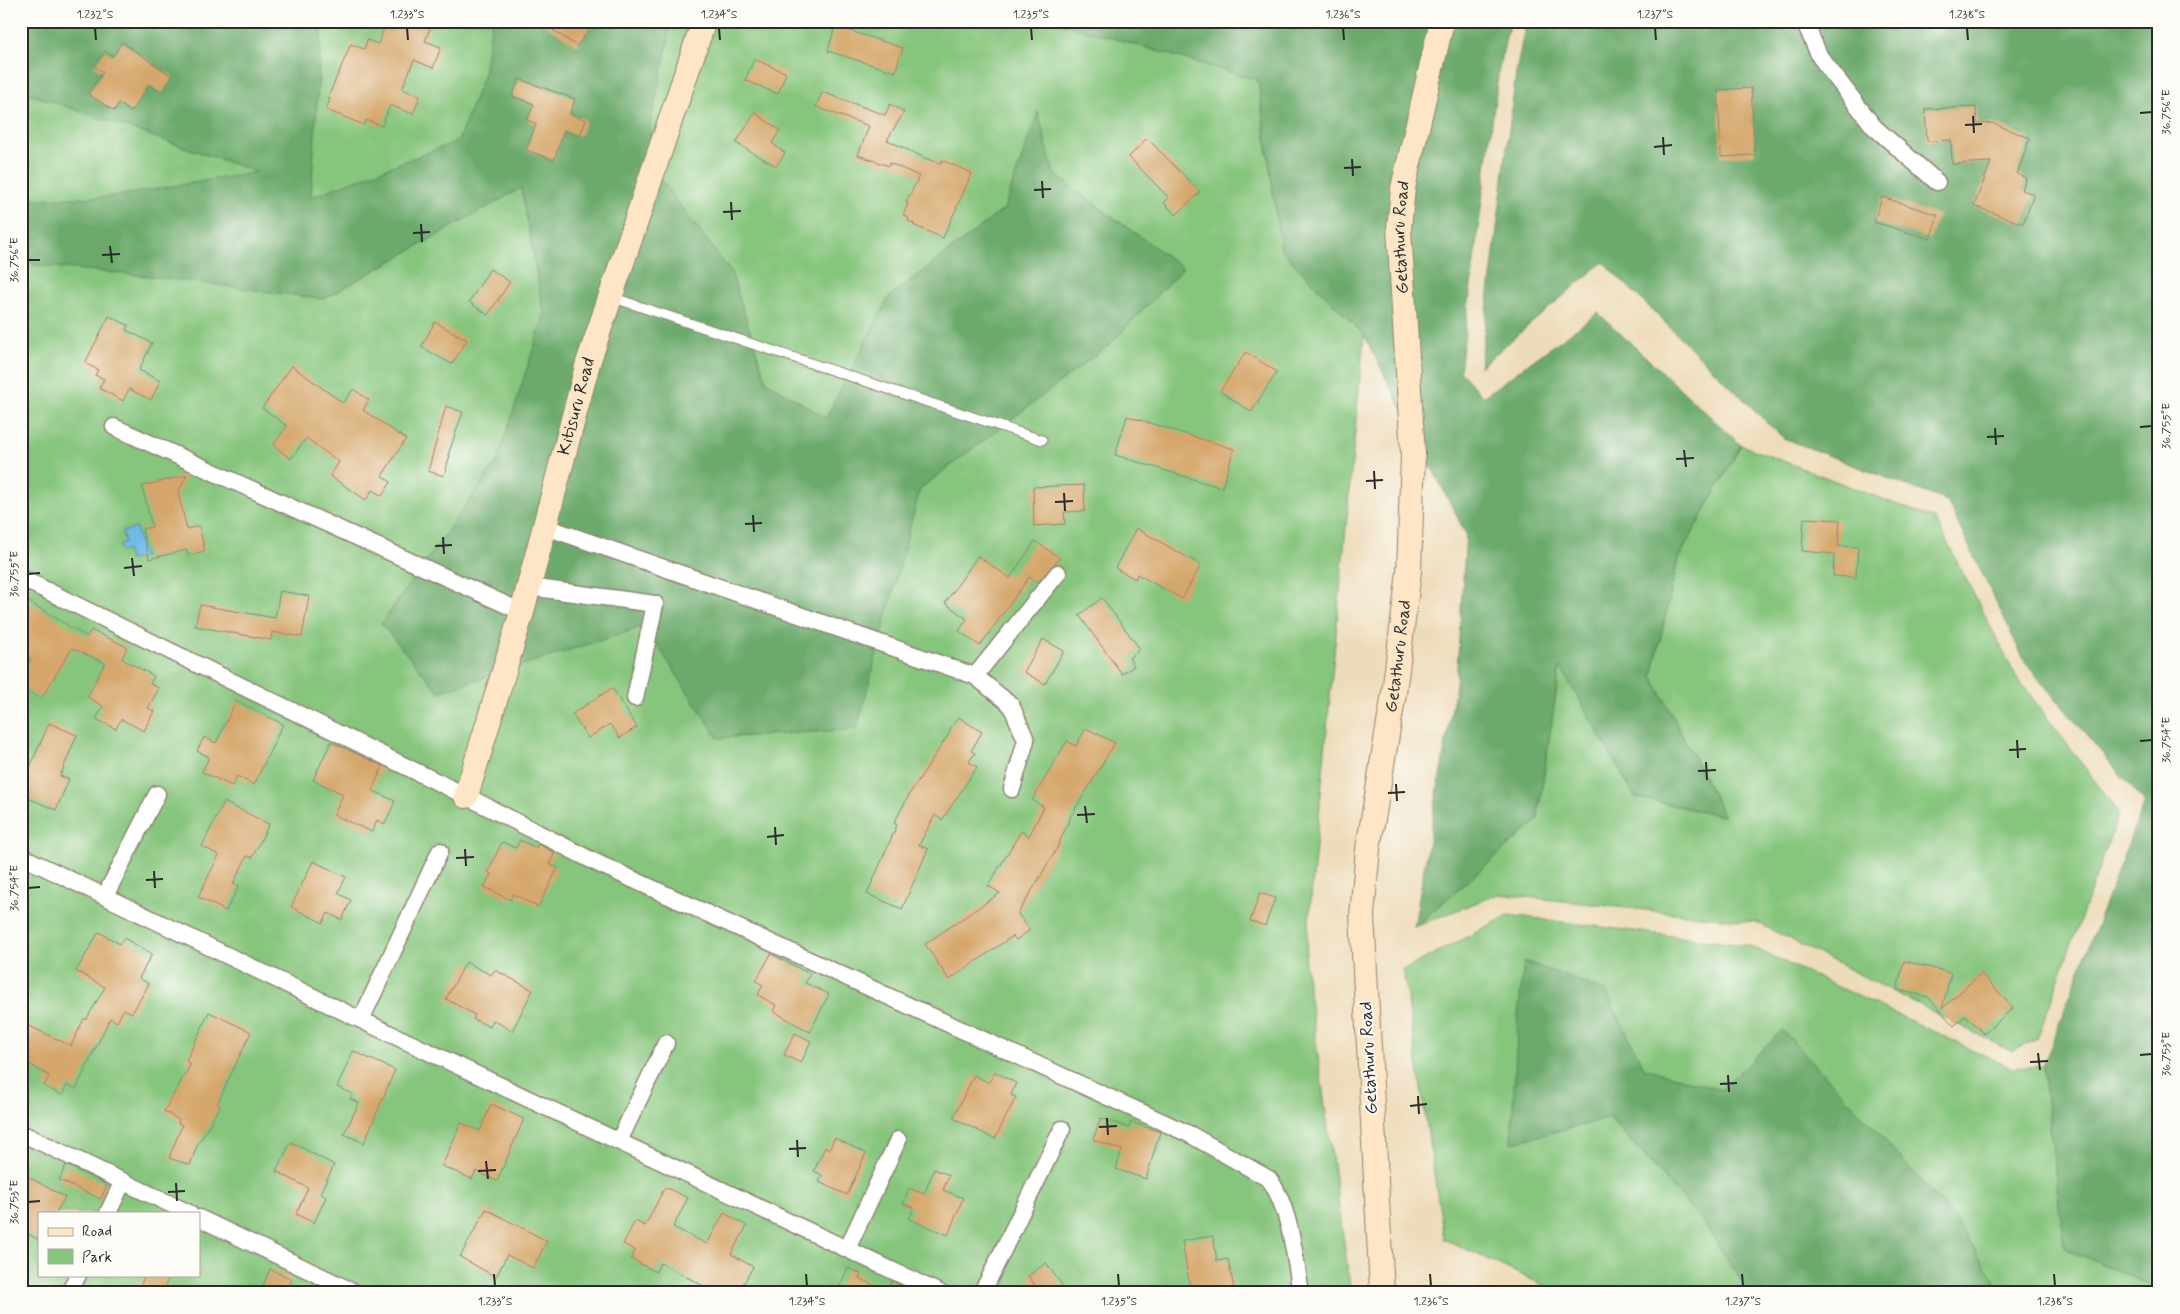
<svg xmlns="http://www.w3.org/2000/svg" width="2180" height="1314" viewBox="0 0 2180 1314" font-family="Mynerve,sans-serif">
<style>
.green{fill:#85c57c;stroke:#587854;fill-rule:evenodd}
.forest{fill:#6caa6c;stroke:#4c6a4c}
.water{fill:#6fbae8;stroke:#4d728a}
.building{fill:#d5a76c}
.lines{fill:none;stroke-linecap:round;stroke-linejoin:round}
.lane-casing{stroke:#8c8472;stroke-width:11}
.street-casing{stroke:#8c8472;stroke-width:19}
.secondary-casing{stroke:#8c8472;stroke-width:26}
.lane{stroke:#fff;stroke-width:9}
.street{stroke:#fff;stroke-width:16}
.secondary{stroke:#fde5c5;stroke-width:24}
.ticks{fill:none;stroke:#2b2b2b;stroke-width:2}
.labels{text-anchor:middle;dominant-baseline:central;stroke-width:4;stroke-linejoin:round;paint-order:stroke}
.street-label{font-size:18px;fill:#2b2b2b;stroke:#fdfcf7}
.neatline{fill:none;stroke:#2b2b2b;stroke-width:2}
.ticks-label{font-size:12px;text-anchor:middle;fill:#2b2b2b}
</style>
<rect width="100%" height="100%" fill="#fdfcf7"/>
<filter id="ink" filterUnits="userSpaceOnUse"><feTurbulence type="fractalNoise" baseFrequency=".02" numOctaves="2"/><feDisplacementMap in="SourceGraphic" scale="10" xChannelSelector="R" yChannelSelector="G"/><feConvolveMatrix kernelMatrix="1 2 1 2 8 2 1 2 1" color-interpolation-filters="sRGB"/></filter>
<filter id="wash" filterUnits="userSpaceOnUse"><feTurbulence type="fractalNoise" baseFrequency=".0096" numOctaves="4" result="noise"/><feDisplacementMap in="SourceGraphic" scale="20" xChannelSelector="R" yChannelSelector="G"/><feGaussianBlur stdDeviation="1.12" result="paint"/><feColorMatrix in="noise" values="0 0 0 0 0 0 0 0 0 0 0 0 0 0 0 0 0 1.4 0 .05"/><feComposite in="paint" operator="in"/></filter>
<g filter="url(#wash)">
<rect width="100%" height="100%" fill="#eddcb9"/>
<path class="green" d="M21 21H1054L1258 80 1281 250 1364 335 1305 963 1351 1293H21ZM39 1213H199V1275H39Z
M1741 445 1935 519 2016 676 2119 813 2037 1039 2012 1052 1756 922 1498 894 1414 927 1537 821 1560 665 1635 797 1724 816 1652 676 1678 559Z
M1509 915 1750 946 2012 1068 2043 1066 2064 1248 2159 1289V1293H1560L1444 1239 1403 970Z"/>
<path class="forest" d="M21 21H322L311 197 458 141 484 74 492 21H669L668 42 650 125 654 171 731 272 766 381 826 418 889 297 1004 209 1038 112 1054 174 1183 268 1109 345 920 489 857 729 718 738 645 626 439 692 381 624 497 462 544 315 521 188 324 299 157 277 34 265 21 256V199L109 197 257 172 21 91Z
M1054 21H1510L1499 68 1460 371 1483 397 1598 313 1741 445 1678 559 1652 676 1724 816 1635 797 1560 666 1537 821 1414 927 1456 684 1466 534 1364 335 1281 250 1258 80Z
M1526 21H2159V1289L2064 1248 2043 1066 2144 802 2026 664 1947 501 1783 438 1603 262 1480 367 1516 73Z
M1524 961 1606 991 1644 1068 1722 1090 1782 1030 1875 1129 1954 1218 2003 1293H1749L1701 1219 1610 1118 1511 1143 1518 1017Z"/>
<path class="water" d="M136 528 144 557 129 560 127 551H121L119 545 125 542 122 532Z"/>
<g id="blocks">
<path class="building" d="M387 21H433L425 41 441 47 433 68 414 60 402 89 420 96 413 114 390 105 382 126 366 120 364 125 326 110 330 99 328 97 351 44 364 49 367 40 378 44Z
M539 21H582L591 27 577 46Z
M835 26 903 48 895 72 828 51Z
M122 42 173 77 162 93 149 85 131 112 119 103 114 111 88 94 103 72 94 66 105 51 113 56Z
M754 59 786 73 778 94 745 80Z
M519 79 575 99 570 114 586 120 580 136 564 131 554 160 526 150 536 124 527 120 534 104 512 96Z
M1751 88 1755 155 1721 157 1718 90Z
M822 92 885 115 890 104 904 112 887 140 927 159 941 163 942 160 972 173 943 238 913 225 914 223 908 221 909 218 903 215 908 204 906 203 919 176 890 163 889 166 858 155 869 126 816 107Z
M1976 107 1977 124 1992 123 2030 138 2017 174 2026 178 2022 190 2034 194 2023 224 1974 206 1991 162 1952 164 1951 140 1927 141 1925 109Z
M755 113 780 130 772 143 785 153 776 166 736 143Z
M1147 138 1200 192 1176 215 1164 203 1169 198 1129 157Z
M1882 197 1938 215 1930 239 1874 222Z
M490 269 510 282 488 315 469 302Z
M109 316 128 325 126 330 152 343 139 370 160 381 151 400 129 389 123 401 99 388 104 379 95 375 98 370 85 363Z
M435 322 467 340 452 364 421 347Z
M1246 352 1277 372 1251 412 1220 391Z
M292 366 343 403 353 389 369 400 363 410 406 439 382 476 391 482 382 496 372 490 366 500 330 476 339 462 306 438 291 459 273 445 287 426 262 408Z
M446 406 463 412 448 455H450L444 476 428 471Z
M1127 416 1234 449 1222 488 1115 455Z
M187 475 178 493 187 529 199 526 205 551 188 555 186 550 149 559 142 529 152 527 142 486Z
M1084 485 1085 511 1064 512 1065 524 1034 526 1033 487Z
M1804 518 1840 520 1838 546 1858 547 1856 577 1833 576 1834 554 1802 551Z
M1136 528 1201 565 1182 599 1137 574 1135 579 1115 568Z
M1035 541 1060 558 1037 583 1029 577 980 646 959 631 967 619 945 603 978 556 1010 578Z
M280 591 309 596 302 637 272 632 271 640 195 626 200 605 275 618Z
M21 597 87 637 91 630 127 647 122 659 154 676 150 684 159 688 148 708 154 711 144 731 121 719 116 729 96 719 103 706 87 697 105 663 72 648 41 699 21 687V676L31 659 21 653Z
M1102 598 1140 649 1129 658 1134 666 1122 674 1079 615Z
M1043 639 1064 651 1045 684 1024 672Z
M612 688 637 727 620 738 610 724 588 738 572 714Z
M236 701 283 724 254 785 237 776 232 786 202 772 209 757 197 751 204 737 216 743Z
M958 717 982 732 971 751 975 753 969 762 977 767 942 820 935 815 919 845 928 849 902 909 867 894 897 825 894 823 910 793 950 732 949 731Z
M49 723 77 735 60 776 69 779 56 810 21 795V788Z
M1086 728 1115 743 1071 816 1056 850 1018 914 1030 930 1016 940 1013 936 949 980 925 944 1000 893 988 886 1021 831 1029 836 1044 807 1032 800 1067 741 1076 746Z
M331 742 383 766 372 790 395 801 385 824 377 820 372 832 334 815 343 794 313 780Z
M224 802 269 824 252 858 247 856 233 884 239 886 226 911 198 897 219 855 202 846Z
M520 840 536 848 538 844 555 853 549 864 558 868 538 907 513 894 510 900 484 887 491 874 488 872 502 842 516 848Z
M313 861 346 877 338 893 351 900 342 920 328 913 323 923 291 907Z
M1260 893 1275 898 1265 926 1250 921Z
M99 932 120 944 124 938 152 954 139 978 149 984 132 1013 124 1009 117 1022 110 1018 76 1089 67 1085 62 1095 44 1086 49 1076 21 1059V1022L71 1046 84 1018 86 1020 105 987 76 971Z
M771 954 810 974 805 983 829 994 810 1032 773 1011 776 1005 758 995 763 985 756 981Z
M1904 961 1951 973 1942 1009 1981 973 2013 1008 1984 1034 1966 1015 1954 1026 1928 997 1897 990Z
M466 962 491 975 495 970 533 990 512 1031 493 1020 490 1027 473 1019 475 1015 446 999Z
M209 1012 251 1032 217 1104 220 1106 197 1146 190 1165 169 1158 182 1125 178 1123 179 1120 164 1111 191 1064 186 1061Z
M795 1033 811 1041 801 1063 784 1055Z
M353 1051 395 1070 364 1143 344 1134 359 1103 350 1099 353 1094 337 1087Z
M995 1072 1016 1083 1011 1095 1016 1097 995 1139 953 1118 974 1075 989 1083Z
M491 1104 524 1119 497 1181 476 1171 472 1179 442 1166 461 1123 480 1131Z
M1101 1118 1129 1128 1131 1122 1160 1132 1146 1179 1116 1169 1122 1150 1093 1140Z
M834 1138 866 1153 847 1195 819 1182 822 1175 814 1171 825 1147 830 1149Z
M291 1142 334 1165 320 1193 326 1197 314 1223 296 1214 308 1188 276 1171Z
M66 1165 107 1185 101 1199 59 1180Z
M934 1169 949 1175 943 1190 963 1198 948 1235 909 1219 914 1208 903 1204 909 1188 924 1194Z
M21 1173 65 1197 56 1213H39V1240L21 1230Z
M665 1187 688 1198 673 1227 707 1244 724 1213 747 1226 731 1254 753 1267 738 1293H717L660 1263 656 1272 631 1259 635 1250 623 1244 635 1221 645 1226Z
M486 1209 547 1241 533 1268 507 1255 496 1277 460 1257Z
M1213 1236 1217 1261 1228 1259 1235 1293H1191L1182 1241Z
M1046 1263 1062 1285 1060 1287 1065 1293H1041L1028 1276Z
M848 1268 861 1274 859 1278 886 1291 892 1281 916 1293H836Z
M270 1269 292 1279 286 1293H260Z
M145 1275H170L162 1293H147L139 1289Z"/>
</g>
</g>
<g filter="url(#ink)">
<use href="#blocks" fill-opacity="0" stroke="#8c8472" stroke-width="1"/>
<g class="lines">
<defs>
<path id="lane" d="M611 297 1042 440"/>
<path id="street" d="M1804 21 1820 57 1874 127 1937 182
M114 427 522 612
M546 527 975 676 1011 705 1026 740 1012 789
M21 578 466 796 597 863 1191 1135 1269 1179C1290 1207 1295 1258 1301 1293
M529 587 655 604 635 698
M975 676 1058 573
M21 856 361 1020 940 1293
M105 896 157 794
M361 1020 440 851
M21 1133 189 1213
M619 1141 666 1043
M108 1213 123 1181
M199 1218 356 1293
M847 1249 898 1140
M69 1293 78 1275
M981 1293 989 1279 1062 1129"/>
<g id="secondary">
<path id="s1" d="M466 796 522 612 588 363 704 21"/>
<path id="s2" d="M1382 1293 1362 915 1368 849 1394 693 1409 572 1413 454 1399 228 1403 188 1442 21"/>
</g>
</defs>
<use href="#lane" class="lane-casing"/>
<use href="#street" class="street-casing"/>
<use href="#secondary" class="secondary-casing"/>
<use href="#lane" class="lane"/>
<use href="#street" class="street"/>
<use href="#secondary" class="secondary"/>
</g>
</g>
<path class="ticks" d="M95 28 96 40M407 28 408 40M719 28 720 40M1031 28 1032 40M1343 28 1344 40M1655 28 1656 40M1967 28 1968 40M2140 113 2152 112M1973 116 1974 133M1965 125 1982 124M1663 137 1664 155M1654 147 1672 145M1352 159 1353 176M1344 168 1361 167M1042 181 1043 198M1034 190 1051 189M731 202 732 220M723 212 741 211M421 224 422 242M413 233 430 232M110 246 112 263M102 255 120 254M28 260H40M2140 427 2152 426M1995 428 1996 445M1987 437 2004 436M1684 450 1686 467M1676 459 1694 458M1374 471 1375 489M1366 481 1383 480M1064 493 1065 511M1055 502 1073 501M753 515 754 532M745 524 762 523M443 537 444 554M435 546 452 545M132 558 134 576M124 568 142 566M28 574 40 573M2017 740 2018 758M2140 741 2152 740M2009 750 2026 749M1706 762 1707 780M1698 771 1716 770M1396 784 1397 801M1388 793 1405 792M1085 806 1087 823M1077 815 1095 814M775 827 776 845M767 837 784 835M465 849 466 866M456 858 474 857M154 871 155 888M146 880 163 879M28 888 40 887M2038 1053 2040 1070M2140 1055 2152 1054M2030 1062 2048 1061M1728 1075 1729 1092M1720 1084 1737 1083M1418 1096 1419 1114M1410 1106 1427 1104M1107 1118 1108 1135M1099 1127 1117 1126M797 1140 798 1157M789 1149 806 1148M486 1161 488 1179M478 1171 496 1170M176 1183 177 1201M168 1192 185 1191M28 1202 40 1201M494 1274 495 1286M806 1274 807 1286M1118 1274 1119 1286M1430 1274 1431 1286M1742 1274 1743 1286M2054 1274 2055 1286"/>
<g class="labels">
<g class="street-label">
<text stroke="none"><textPath href="#s2" startOffset="1060">Getathuru Road</textPath></text>
<text stroke="none"><textPath href="#s1" startOffset="405">Kitisuru Road</textPath></text>
<text stroke="none"><textPath href="#s2" startOffset="640">Getathuru Road</textPath></text>
<text transform="translate(1369 1058) rotate(-93)">Getathuru Road</text>
</g>
</g>
<rect width="2180" height="1314" fill="none" stroke="#fdfcf7" stroke-width="55"/>
<rect x="38" y="1212" width="162" height="65" fill="#fdfcf7" stroke="#a9a8a5"/>
<rect x="48" y="1228" width="25" height="8" fill="#fde5c5" stroke="#a9a8a5"/>
<text x="82" y="1236" font-size="15" fill="#2b2b2b">Road</text>
<rect x="48" y="1249" width="25" height="15" fill="#85c57c" stroke="#a9a8a5"/>
<text x="82" y="1262" font-size="15" fill="#2b2b2b">Park</text>
<rect x="28" y="28" width="2124" height="1258" class="neatline"/>
<g class="ticks-label">
<text x="95" y="18">1.232°S</text>
<text x="407" y="18">1.233°S</text>
<text x="719" y="18">1.234°S</text>
<text x="1031" y="18">1.235°S</text>
<text x="1343" y="18">1.236°S</text>
<text x="1655" y="18">1.237°S</text>
<text x="1967" y="18">1.238°S</text>
<text transform="translate(2166 112) rotate(-90)" y="4">36.756°E</text>
<text transform="translate(14 260) rotate(-90)" y="4">36.756°E</text>
<text transform="translate(2166 426) rotate(-90)" y="4">36.755°E</text>
<text transform="translate(14 574) rotate(-90)" y="4">36.755°E</text>
<text transform="translate(2166 740) rotate(-90)" y="4">36.754°E</text>
<text transform="translate(14 888) rotate(-90)" y="4">36.754°E</text>
<text transform="translate(2166 1054) rotate(-90)" y="4">36.753°E</text>
<text transform="translate(14 1202) rotate(-90)" y="4">36.753°E</text>
<text x="495" y="1305">1.233°S</text>
<text x="807" y="1305">1.234°S</text>
<text x="1119" y="1305">1.235°S</text>
<text x="1431" y="1305">1.236°S</text>
<text x="1743" y="1305">1.237°S</text>
<text x="2055" y="1305">1.238°S</text>
</g>
</svg>
